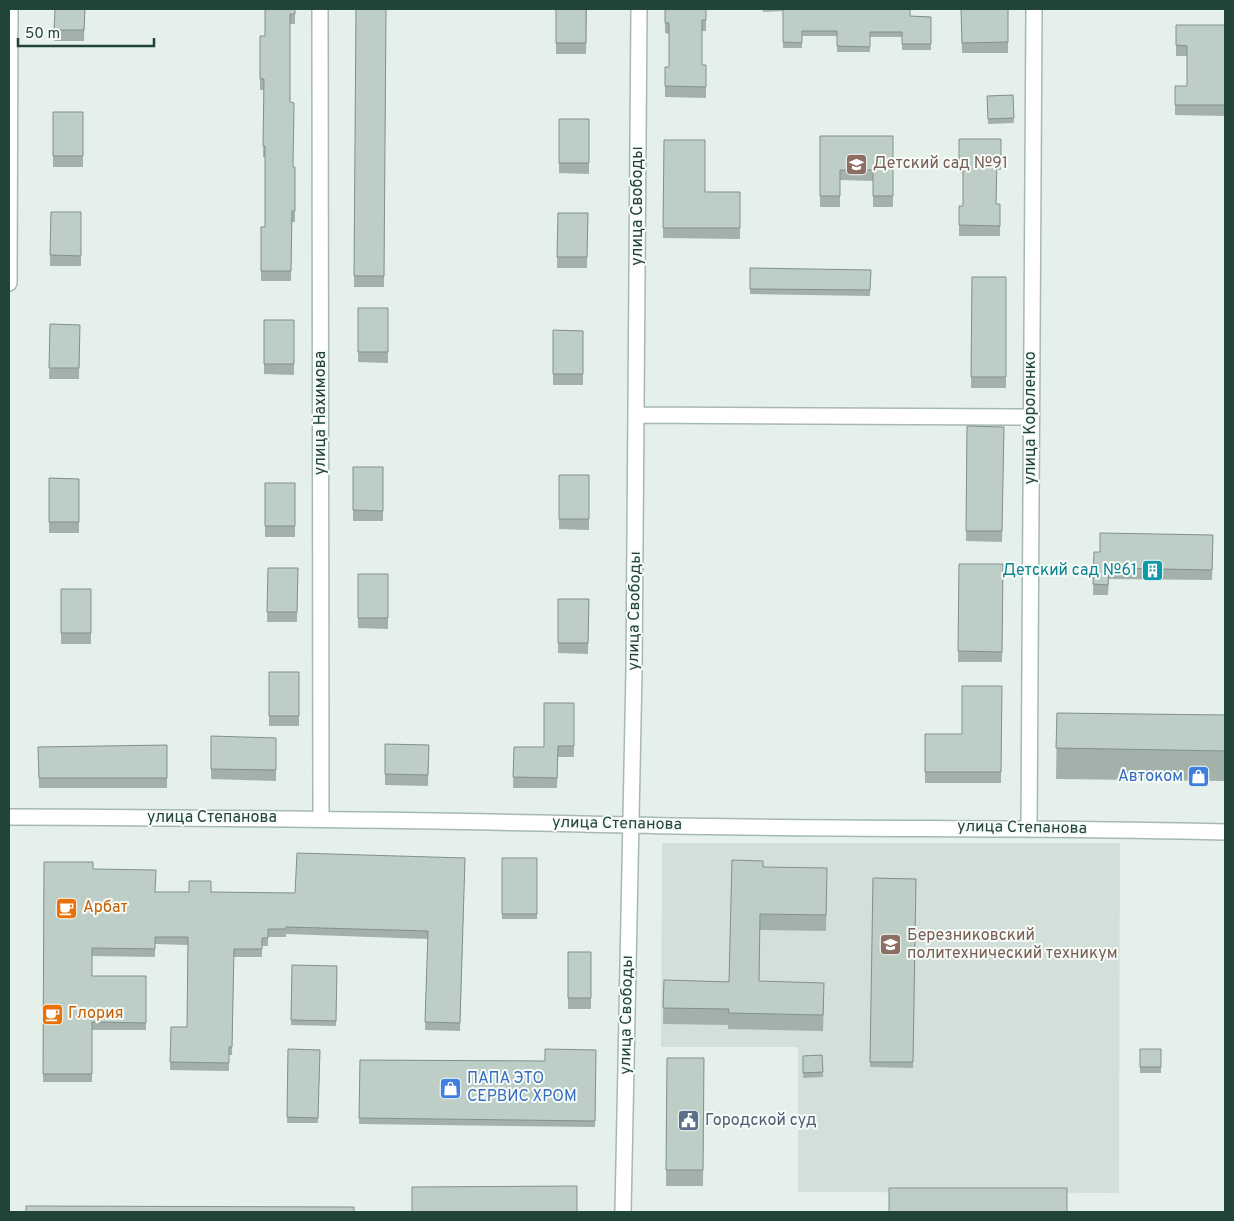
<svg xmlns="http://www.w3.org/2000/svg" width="1234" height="1221" viewBox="0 0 1234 1221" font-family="Overpass,sans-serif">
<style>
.built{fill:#d3e0d9}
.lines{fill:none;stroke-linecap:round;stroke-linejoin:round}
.minor-casing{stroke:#a6b9b1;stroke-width:18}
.minor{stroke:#fff;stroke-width:15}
.wall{fill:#a2b1aa}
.building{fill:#bccec6;stroke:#84908b}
.labels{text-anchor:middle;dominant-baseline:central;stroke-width:4;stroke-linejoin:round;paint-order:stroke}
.education-label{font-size:16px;fill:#785e54;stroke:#f6fbf8;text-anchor:start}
.street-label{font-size:16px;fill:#214439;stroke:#f6fbf8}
.culture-label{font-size:16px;fill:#0d838f;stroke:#f6fbf8;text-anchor:end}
.shop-label{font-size:16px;fill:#366cbe;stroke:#f6fbf8;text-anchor:end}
.food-label{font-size:16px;fill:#c56008;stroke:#f6fbf8;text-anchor:start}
.service-label{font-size:16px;fill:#4e5e75;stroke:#f6fbf8;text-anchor:start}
</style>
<rect width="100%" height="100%" fill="#e5f0ea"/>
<path class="built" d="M662 843H1120L1119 1193 798 1192V1047H661Z"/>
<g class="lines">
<defs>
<path id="minor" d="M320 9 321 818
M9 283 10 9
M637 415 1031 417
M9 817C217 818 424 820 632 825 830 830 1028 827 1225 832
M1029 828 1034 9
M623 1212 634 671 639 9"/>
</defs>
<use href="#minor" class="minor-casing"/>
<use href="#minor" class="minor"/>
</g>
<path class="wall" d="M55 9H85L84 41H54Z
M295 9V24H290V102L293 167H295V222H292L291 281H261V227H265V157H263L264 90H260V36H265Z
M356 9H386L384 287H354Z
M556 9H587L586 54H556Z
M665 9H706V31H702V65H706V98L665 97V67H669V34L665 33Z
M763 9H910V16L931 17V50H902V37H870V52H837V36H802V48H783V11L763 12Z
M961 9H1008V53H962Z
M1176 25H1225V116L1175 115V86H1187V56H1176Z
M1013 95 1014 123 988 124 987 96Z
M53 112H83V167H53Z
M559 119H589V174L559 173Z
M820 136H893V207H873V181L840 180V207H820Z
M959 139H1001V170H997L996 204H1000V236H959V206H963V173L959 172Z
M664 140 705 192H740V239L663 238Z
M51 212H81V266H50Z
M558 213H588L587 268H557Z
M750 268 871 270 870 296 750 294Z
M972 277H1006V388H971Z
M358 308H388V363L358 362Z
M264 320H294V375L264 374Z
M50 324 80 325 79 379H49Z
M553 330 583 331V385H553Z
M967 426 1004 427 1002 542 966 541Z
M353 467H383V521H353Z
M559 475H589V530L559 529Z
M49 478 79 479V533H49Z
M265 483H295V537H265Z
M1213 535 1212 580 1109 579 1108 595H1093L1094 552H1100Z
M959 564H1003L1002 662H958Z
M268 568H298L297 622H267Z
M358 574H388V629L358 628Z
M61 589H91V644H61Z
M558 599H589L588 654 558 653Z
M269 672H299V726H269Z
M1002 686 1001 783H925V734H962Z
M574 703V757H558L557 788H513L514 747H544Z
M1057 713 1225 715V781L1056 779Z
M211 736 276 738V781L211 779Z
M385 744 429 745 428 786 385 785Z
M167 745V788H39L38 747Z
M465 858 460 1031 425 1030 428 939 286 934V937H268V946H262V957H234L232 1055H229V1071L170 1070 171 1027H187L188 945 155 944V957L92 956V976H146V1030H92V1082H43L44 862 93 869 156 892 295 893Z
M502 858H537V919H502Z
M763 867 827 884 826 931 760 930 759 981 824 999 823 1031 728 1029V1025L663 1024 664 980 729 982Z
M873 878 916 879 913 1068 870 1067Z
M568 952H591V1009H568Z
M292 965 337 966 336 1026 291 1025Z
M288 1049 320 1050 318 1123H287Z
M1140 1049H1161V1073H1140Z
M596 1050 595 1127 359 1124 360 1060 545 1061Z
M822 1055 823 1077 803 1078V1056Z
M667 1058H704L703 1186H666Z"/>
<path class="building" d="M55 9H85L84 30H54Z
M265 9H295V14H290V102L294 103 293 167H295V211H292L291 271H261V227H265V146H263L264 79H260V36H265Z
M356 9H386L384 276H354Z
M556 9H586V43H556Z
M665 9H706V20H702V65H706V87L665 86V67H669V23H665Z
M783 9H910V16L931 17V44H902V32H870V47L837 46V31H802V43L783 42Z
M961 9H1008V42L962 43Z
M1176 25H1225V105H1175V86H1187V46L1176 45Z
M1013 95 1014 118 988 119 987 96Z
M53 112H83V156H53Z
M559 119H589V163H559Z
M820 136H893V196H873V170H840V196H820Z
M959 139H1001V159H997L996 204H1000V226L959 225V206H963V162H959Z
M664 140H705V192H740V228H663Z
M51 212H81V256L50 255Z
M558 213H588L587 257H557Z
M750 268 871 270 870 290 750 289Z
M972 277H1006V377H971Z
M358 308H388V352H358Z
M264 320H294V364H264Z
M50 324 80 325 79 368H49Z
M553 330 583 331V374H553Z
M967 426 1004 427 1002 531H966Z
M353 467H383V511L353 510Z
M559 475H589V519H559Z
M49 478 79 479V522H49Z
M265 483H295V526H265Z
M1100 533 1213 535 1212 570 1109 568 1108 585 1093 584 1094 552H1100Z
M959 564H1003L1002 652 958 651Z
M268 568H298L297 612H267Z
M358 574H388V618H358Z
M61 589H91V633H61Z
M558 599H589L588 643H558Z
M269 672H299V716H269Z
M962 686H1002L1001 772H925V734H962Z
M544 703H574V746H558L557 778 513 777 514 747H544Z
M1057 713 1225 715V751L1056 748Z
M211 736 276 738V770L211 769Z
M385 744 429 745 428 775 385 774Z
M167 745V778H39L38 747Z
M297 853 465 858 460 1023 425 1022 428 931 286 927V929H268V938H262V949H234L232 1047H229V1063L170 1062 171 1027H187L188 937H155V949L92 948V976H146V1023L92 1022V1074H43L44 862H93V869L156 870 155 892H189V881H211V892L295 893Z
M502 858H537V914H502Z
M732 860 763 861V867L827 868 826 915 760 914 759 981 824 983 823 1015 728 1013 729 1009 663 1008 664 980 729 982Z
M873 878 916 879 913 1062H870Z
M568 952H591V998H568Z
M292 965 337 966 336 1021 291 1020Z
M288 1049 320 1050 318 1118 287 1117Z
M545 1049 596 1050 595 1121 359 1118 360 1060 545 1061Z
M1140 1049H1161V1067H1140Z
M822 1055 823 1072 803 1073V1056Z
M667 1058H704L703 1170H666Z
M577 1186V1212H412V1187Z
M889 1188H1067V1212H889Z
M26 1206 354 1207V1212H26Z"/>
<defs>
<symbol id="school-square" viewBox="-11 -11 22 22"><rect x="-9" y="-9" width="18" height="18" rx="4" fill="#8d6e63" stroke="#f6fbf8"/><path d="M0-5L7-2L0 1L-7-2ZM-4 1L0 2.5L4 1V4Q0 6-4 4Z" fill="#fff"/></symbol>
<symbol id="building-square" viewBox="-11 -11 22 22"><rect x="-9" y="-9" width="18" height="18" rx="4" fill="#0f9aa8" stroke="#f6fbf8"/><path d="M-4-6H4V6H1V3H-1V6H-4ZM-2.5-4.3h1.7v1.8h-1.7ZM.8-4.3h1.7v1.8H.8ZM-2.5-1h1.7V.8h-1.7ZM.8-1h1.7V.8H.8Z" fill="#fff"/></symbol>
<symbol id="shop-square" viewBox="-11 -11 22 22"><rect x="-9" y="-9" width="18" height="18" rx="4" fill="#3f7fe0" stroke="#f6fbf8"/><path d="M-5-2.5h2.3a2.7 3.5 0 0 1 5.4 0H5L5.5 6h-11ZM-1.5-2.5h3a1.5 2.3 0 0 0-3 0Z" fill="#fff"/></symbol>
<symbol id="cafe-square" viewBox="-11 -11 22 22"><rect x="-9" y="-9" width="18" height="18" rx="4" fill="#e8710a" stroke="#f6fbf8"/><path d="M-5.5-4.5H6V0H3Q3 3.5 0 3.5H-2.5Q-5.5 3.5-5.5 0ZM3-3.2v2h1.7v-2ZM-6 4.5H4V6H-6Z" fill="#fff"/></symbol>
<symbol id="university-square" viewBox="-11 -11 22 22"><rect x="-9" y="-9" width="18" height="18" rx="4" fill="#8d6e63" stroke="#f6fbf8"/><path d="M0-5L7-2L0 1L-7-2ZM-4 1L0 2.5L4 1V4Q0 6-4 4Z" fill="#fff"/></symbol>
<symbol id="civic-square" viewBox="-11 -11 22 22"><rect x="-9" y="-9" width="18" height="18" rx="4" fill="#5c6f8a" stroke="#f6fbf8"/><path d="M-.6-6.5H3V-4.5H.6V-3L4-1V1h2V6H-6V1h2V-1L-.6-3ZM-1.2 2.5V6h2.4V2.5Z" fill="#fff"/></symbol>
</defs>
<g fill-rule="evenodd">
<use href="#school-square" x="844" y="152" width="25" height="25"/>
<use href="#building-square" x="1140" y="558" width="25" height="25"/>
<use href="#shop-square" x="1186" y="764" width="25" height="25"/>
<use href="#cafe-square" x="54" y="896" width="25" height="25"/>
<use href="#university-square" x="878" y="932" width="25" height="25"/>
<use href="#cafe-square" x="40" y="1002" width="25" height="25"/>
<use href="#shop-square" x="438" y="1076" width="25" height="25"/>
<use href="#civic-square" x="676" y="1108" width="25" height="25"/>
</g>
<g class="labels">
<g class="education-label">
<text x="873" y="164">Детский сад №91</text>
<text x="907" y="936">Березниковский<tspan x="907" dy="18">политехнический техникум</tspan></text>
</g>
<g class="street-label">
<text transform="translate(638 206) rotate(-90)">улица Свободы</text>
<text transform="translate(321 413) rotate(-90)">улица Нахимова</text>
<text transform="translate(1031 418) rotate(-90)">улица Короленко</text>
<text transform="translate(635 611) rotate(-89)">улица Свободы</text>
<text x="212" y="818">улица Степанова</text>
<text transform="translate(617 824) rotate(1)">улица Степанова</text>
<text transform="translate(1022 828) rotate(1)">улица Степанова</text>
<text transform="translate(627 1015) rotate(-89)">улица Свободы</text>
</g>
<g class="culture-label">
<text x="1137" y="571">Детский сад №61</text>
</g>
<g class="shop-label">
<text x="1183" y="777">Автоком</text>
<text x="467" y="1079" text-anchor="start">ПАПА ЭТО<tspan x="467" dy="18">СЕРВИС ХРОМ</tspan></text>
</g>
<g class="food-label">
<text x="83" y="908">Арбат</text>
<text x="68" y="1014">Глория</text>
</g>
<g class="service-label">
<text x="705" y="1121">Городской суд</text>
</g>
</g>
<rect width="1234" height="1221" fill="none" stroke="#214439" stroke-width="20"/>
<path d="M18 38v8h136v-8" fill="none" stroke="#214439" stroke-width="2.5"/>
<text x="25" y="38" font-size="15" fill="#214439" stroke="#f6fbf8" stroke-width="4" paint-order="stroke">50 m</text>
</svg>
